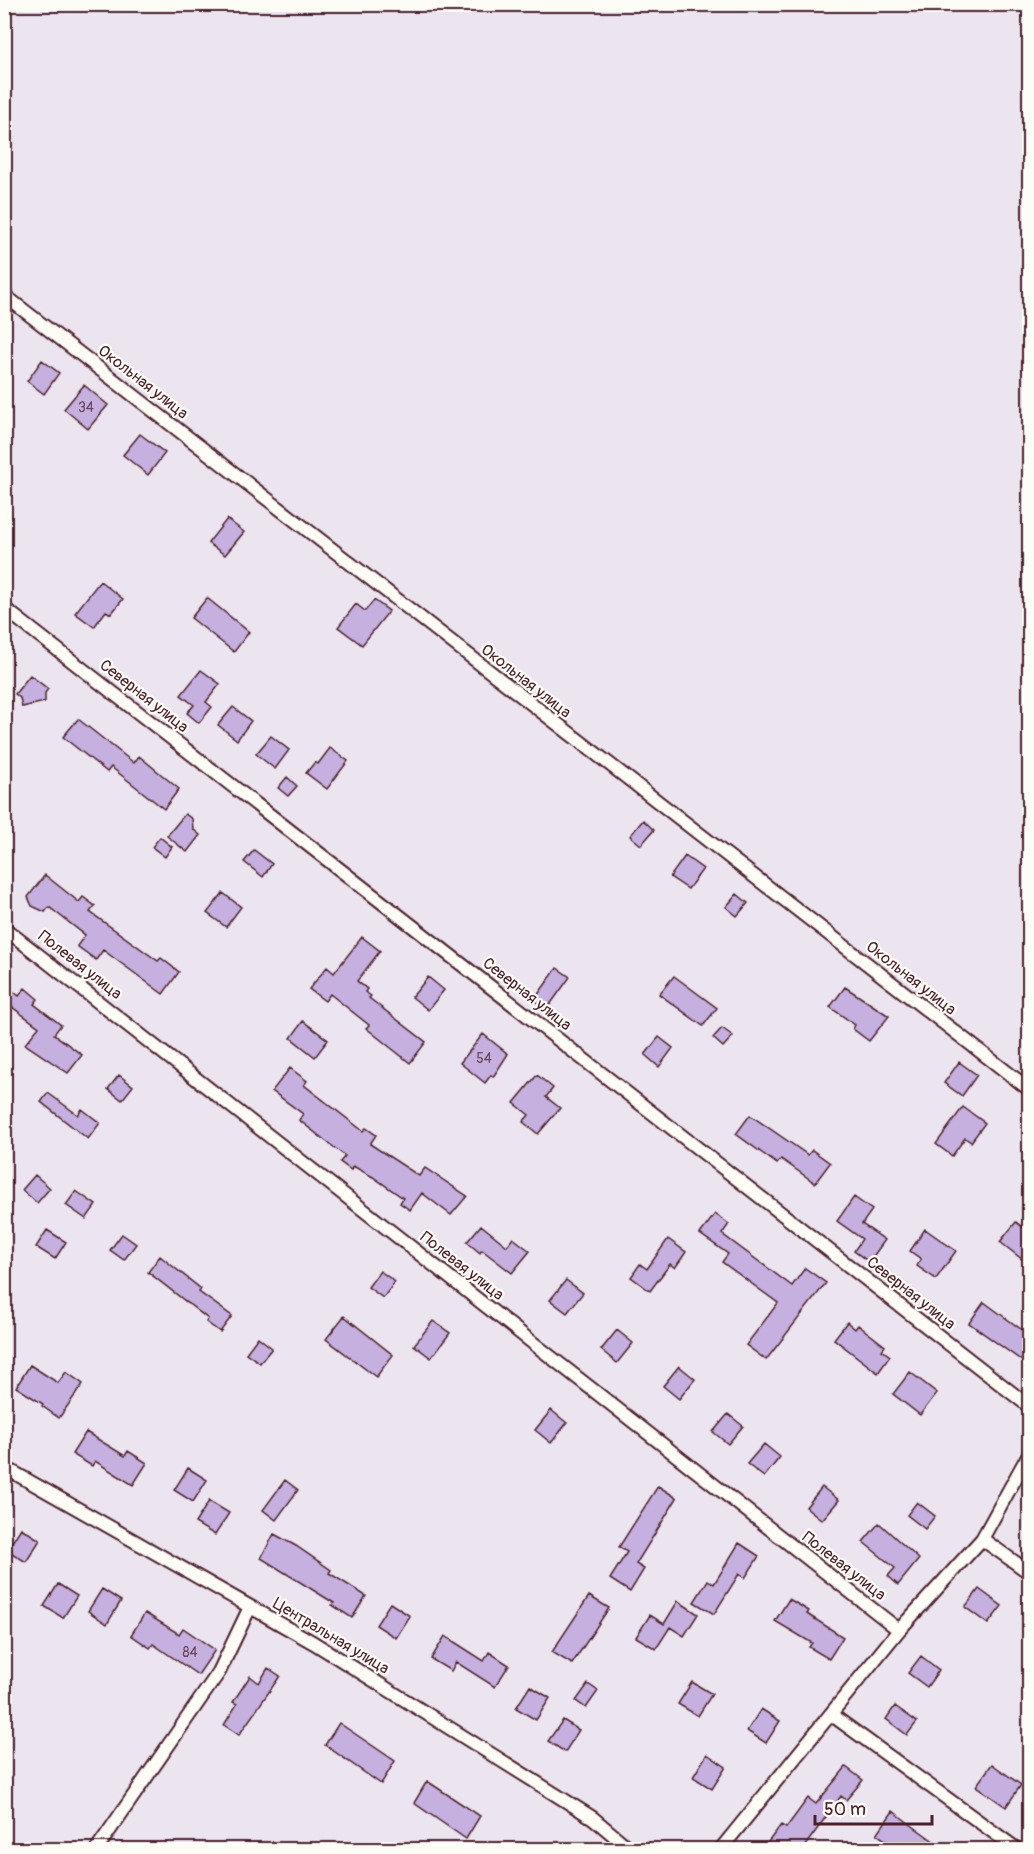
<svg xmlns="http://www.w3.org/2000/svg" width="1034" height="1854" viewBox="0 0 1034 1854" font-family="Pangolin,sans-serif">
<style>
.building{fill:#c6b0df;stroke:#4a1f2b;stroke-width:1.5}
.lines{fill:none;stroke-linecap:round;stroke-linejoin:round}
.street-casing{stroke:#4a1f2b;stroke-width:16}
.street{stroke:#fdfcf7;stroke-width:12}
.labels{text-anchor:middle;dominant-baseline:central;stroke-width:4.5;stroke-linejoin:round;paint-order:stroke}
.number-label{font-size:14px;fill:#694358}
.street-label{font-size:16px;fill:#4a1f2b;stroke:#fdfcf7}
</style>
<rect width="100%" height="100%" fill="#ece5f0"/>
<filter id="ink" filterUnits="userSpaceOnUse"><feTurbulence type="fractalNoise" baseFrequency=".0167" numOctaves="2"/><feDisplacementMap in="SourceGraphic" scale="12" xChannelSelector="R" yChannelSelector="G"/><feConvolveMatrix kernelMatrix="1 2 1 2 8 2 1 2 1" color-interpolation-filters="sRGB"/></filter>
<g filter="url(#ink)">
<path class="building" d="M42 360 59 373 44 394 27 381Z
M84 385 108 405 88 429 64 409Z
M140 434 165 453 148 475 123 455Z
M227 519 244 532 225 555 208 543Z
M100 581 123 599 111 614 106 611 94 627 75 613Z
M207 598 249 632 234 652 191 618Z
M374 600 389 611 362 645 338 627 356 604 365 611Z
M201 670 220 684 206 702 212 707 199 723 187 713 194 705 181 695Z
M30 675 48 689 45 693V702L22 707 20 698 15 694Z
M233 707 251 721 237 740 218 725Z
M78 719 134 763 139 756 179 789 164 809 111 767 107 772 63 737Z
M271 736 289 750 275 769 256 754Z
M330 748 348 761 327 789 306 773 315 762 318 764Z
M287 777 297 786 288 796 278 788Z
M185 814 192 819 193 829 200 835 187 852 167 836Z
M643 820 654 830 641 845 630 836Z
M160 837 172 847 165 857 152 847Z
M254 850 272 864 263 877 244 862Z
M685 856 703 869 688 889 670 877Z
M45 875 79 902 83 897 95 906 90 912 158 961 161 958 179 972 163 994 103 950 96 960 77 946 85 935 49 907 45 912 32 906 28 897Z
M223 893 241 907 226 927 207 913Z
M737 894 748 903 737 916 726 907Z
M362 937 380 951 357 981 367 989 365 992 371 996 369 998 426 1042 410 1063 366 1028 369 1025 330 994 325 1001 309 989 327 967 334 973Z
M557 968 570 977 547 1009 534 1000Z
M674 976 717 1008 703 1026 659 994Z
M428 977 444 990 428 1010 412 997Z
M4 984 19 996 25 988 38 999 34 1004 61 1025 54 1034 82 1055 68 1073 25 1044 39 1027 4 1001Z
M845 987 889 1016 869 1041 853 1029 855 1025 830 1007Z
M303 1021 328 1040 315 1057 291 1038Z
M722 1028 733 1036 723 1047 713 1038Z
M483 1034 508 1054 493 1077 491 1075 485 1083 460 1063Z
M659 1037 673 1048 659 1067 645 1055Z
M959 1062 977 1075 962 1096 944 1083Z
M290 1068 307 1081 304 1085 363 1131 366 1128 376 1135 370 1144 419 1176 425 1168 467 1196 451 1215 422 1193 410 1210 400 1203 403 1198 373 1177 353 1166 351 1170 340 1162 345 1156 299 1120 303 1114 272 1091Z
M119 1075 133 1086 122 1100 108 1089Z
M537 1075 553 1088 546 1097 560 1108 538 1134 523 1122 529 1115 514 1103Z
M48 1093 78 1115 82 1109 100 1123 88 1139 41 1102Z
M963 1107 985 1123 971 1142 965 1138 952 1156 936 1144Z
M750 1115 808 1155 812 1150 830 1163 815 1183 781 1159 777 1164 736 1134Z
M35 1175 50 1188 37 1203 22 1190Z
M76 1191 96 1205 86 1219 66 1205Z
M854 1197 872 1210 862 1224 885 1240 869 1262 854 1251 862 1239 837 1221Z
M715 1214 729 1224 722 1234 792 1286 805 1268 826 1283 766 1360 746 1345 778 1303 722 1262 728 1254 700 1234Z
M1016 1222 1029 1232V1251L1023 1260 1000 1242Z
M481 1225 507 1246 513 1238 530 1251 512 1273 482 1250 480 1253 467 1242Z
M925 1229 956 1251 936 1279 917 1266 921 1259 910 1251Z
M47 1230 66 1242 55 1259 36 1247Z
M122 1234 136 1244 124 1260 110 1250Z
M668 1239 686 1252 675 1268 670 1264 650 1291 631 1277 640 1264 647 1269Z
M160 1256 201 1289 199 1292 232 1316 220 1332 206 1322 208 1319 148 1272Z
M380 1271 395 1282 383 1298 368 1287Z
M566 1280 583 1293 567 1313 550 1300Z
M984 1302 1029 1335V1366L969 1323Z
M344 1316 393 1355 376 1377 326 1339Z
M433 1321 450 1333 431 1358 414 1345Z
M847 1322 855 1329 858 1325 885 1346 882 1350 890 1356 878 1373 834 1339Z
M617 1330 633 1343 617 1363 601 1350Z
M258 1337 272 1348 260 1363 246 1353Z
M30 1365 58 1383 66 1372 83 1384 59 1418 42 1406 43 1404 16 1387Z
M679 1366 695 1379 679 1399 663 1386Z
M910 1372 937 1393 920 1415 893 1394Z
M551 1410 567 1423 551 1443 535 1430Z
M728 1414 743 1426 728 1444 713 1432Z
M86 1432 125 1456 128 1451 147 1463 133 1485 95 1461 92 1466 72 1454Z
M764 1444 780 1457 764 1477 747 1464Z
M188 1468 207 1480 193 1502 174 1490Z
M285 1480 298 1490 276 1520 263 1510Z
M658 1486 677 1498 636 1564 644 1569 630 1592 610 1579 627 1552 619 1547Z
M822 1487 839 1500 822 1520 806 1507Z
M209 1501 229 1513 215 1535 195 1523Z
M917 1502 935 1516 925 1529 907 1515Z
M879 1523 919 1559 898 1585 888 1576 895 1568 863 1542Z
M21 1528 40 1540 26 1562 7 1550Z
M274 1534 296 1546 331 1570 329 1573 366 1596 352 1618 332 1605 334 1603 261 1558Z
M739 1543 759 1556 745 1578 739 1574 714 1614 694 1602 708 1580 714 1584Z
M58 1584 77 1596 63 1618 44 1606Z
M102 1589 121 1601 107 1624 88 1611Z
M979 1589 1002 1606 988 1624 965 1607Z
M589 1596 609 1608 572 1664 552 1652Z
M789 1599 809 1611 807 1614 843 1637 829 1659 809 1647 812 1643 775 1621Z
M678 1601 698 1614 684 1636 670 1627 656 1649 636 1637 650 1615 664 1624Z
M390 1603 410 1616 396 1638 376 1625Z
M145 1613 179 1634 183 1628 215 1650 198 1675 153 1644 150 1648 131 1635Z
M445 1636 484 1661 489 1652 509 1665 495 1687 456 1662 451 1671 431 1659Z
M921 1656 939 1670 927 1687 908 1673Z
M268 1668 280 1676 239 1735 224 1725 237 1704 233 1702 250 1676 259 1683Z
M692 1682 712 1694 698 1716 678 1704Z
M588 1684 598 1691 586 1708 576 1701Z
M530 1686 550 1698 536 1720 516 1708Z
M895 1706 917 1722 907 1735 886 1719Z
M761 1709 780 1721 766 1743 747 1731Z
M563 1720 579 1730 565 1752 548 1741Z
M339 1723 395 1761 381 1784 325 1745Z
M707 1754 726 1767 712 1789 693 1777Z
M992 1764 1021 1785 1006 1807 976 1786Z
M846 1767 863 1780 846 1800 841 1796 802 1850H762L781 1825 786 1828 808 1798 816 1804Z
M427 1781 480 1816 466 1839 414 1803Z
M893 1811 910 1824 946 1850H899L877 1834Z"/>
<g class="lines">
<defs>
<path id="street" d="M4 295 1030 1090
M4 608 1030 1407
M4 928 899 1630
M4 1467 314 1643 593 1818 631 1850
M982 1539 1030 1573
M832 1715 1018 1850
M96 1850 219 1672 250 1607
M720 1850 899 1630 982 1539 1030 1452"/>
</defs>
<use href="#street" class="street-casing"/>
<use href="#street" class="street"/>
</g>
</g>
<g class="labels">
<g class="number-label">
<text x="86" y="407">34</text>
<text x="484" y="1058">54</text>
<text x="190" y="1652">84</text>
</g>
<g class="street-label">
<text transform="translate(143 382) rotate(38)">Окольная улица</text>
<text transform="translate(526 681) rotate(38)">Окольная улица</text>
<text transform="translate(144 696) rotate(38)">Северная улица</text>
<text transform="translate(80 965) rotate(38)">Полевая улица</text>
<text transform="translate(911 978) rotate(38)">Окольная улица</text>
<text transform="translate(527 994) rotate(38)">Северная улица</text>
<text transform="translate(462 1266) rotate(38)">Полевая улица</text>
<text transform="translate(911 1293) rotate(38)">Северная улица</text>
<text transform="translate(844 1566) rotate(38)">Полевая улица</text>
<text transform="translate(331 1636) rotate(31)">Центральная улица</text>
</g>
</g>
<rect width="1034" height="1854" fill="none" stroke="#fdfcf7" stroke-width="24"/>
<rect x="12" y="12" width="1010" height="1830" fill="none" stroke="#4a1f2b" stroke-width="2" filter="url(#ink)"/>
<path d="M815 1815v9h117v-9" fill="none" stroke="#4a1f2b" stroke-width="3"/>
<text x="824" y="1815" font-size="18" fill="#4a1f2b" stroke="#fdfcf7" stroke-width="4.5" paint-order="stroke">50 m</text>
</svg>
